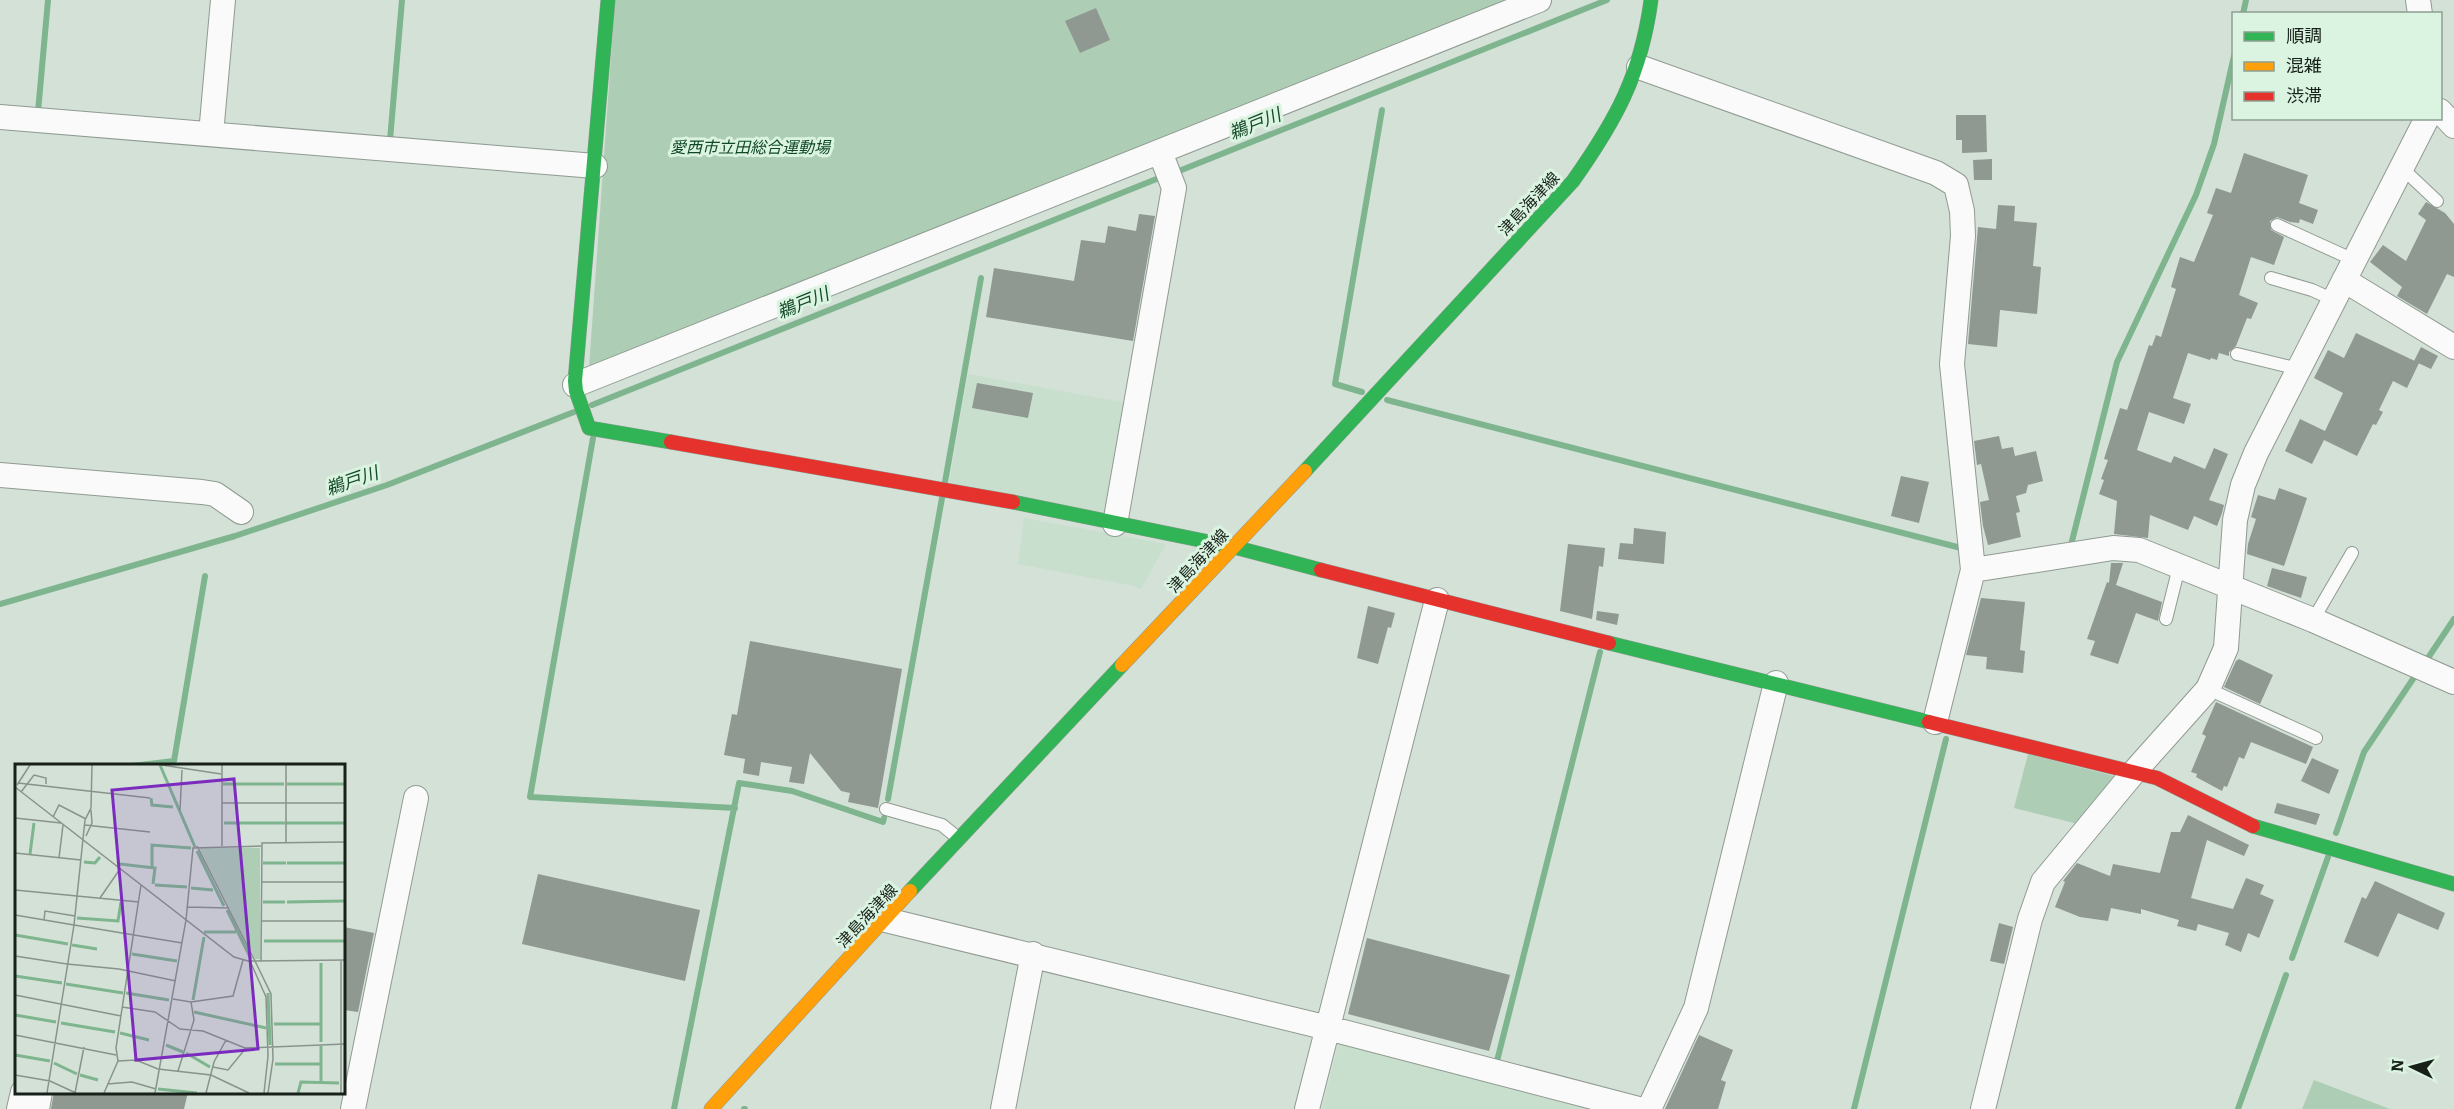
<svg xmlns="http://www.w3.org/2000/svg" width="2454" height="1109" viewBox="0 0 2454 1109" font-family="Bitter,'Noto Sans JP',serif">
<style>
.built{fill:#c8dfcd}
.green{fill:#adceb5}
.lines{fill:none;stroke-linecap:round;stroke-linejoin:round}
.stream{stroke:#7eb58f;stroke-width:6}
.building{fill:#8f9891}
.lane-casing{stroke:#909a92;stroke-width:14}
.street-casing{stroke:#909a92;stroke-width:26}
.fast-casing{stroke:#909a92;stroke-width:15}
.slow-casing{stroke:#909a92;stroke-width:15}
.jam-casing{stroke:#909a92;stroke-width:15}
.lane{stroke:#f9faf9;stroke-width:12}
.street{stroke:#f9faf9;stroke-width:24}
.fast{stroke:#30b455;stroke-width:14}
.slow{stroke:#ff9f0a;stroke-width:14}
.jam{stroke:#e5322d;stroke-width:14}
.labels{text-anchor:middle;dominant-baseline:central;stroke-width:6;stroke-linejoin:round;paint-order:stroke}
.park-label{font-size:16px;font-style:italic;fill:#104826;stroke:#dbf4e1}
.street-label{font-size:16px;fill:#172019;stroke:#dbf4e1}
.water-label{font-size:18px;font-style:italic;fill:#134a28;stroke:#dbf4e1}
.inset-river{fill:none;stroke:#7eb58f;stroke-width:3}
.inset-road{fill:none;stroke:#88948b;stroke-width:1.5}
.view{fill:#7b2cbf;fill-opacity:0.15;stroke:#7b2cbf;stroke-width:3}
.inset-edge{fill:none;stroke:#172019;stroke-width:3}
</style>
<rect width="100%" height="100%" fill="#d4e1d7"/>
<path class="built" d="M968 374 1132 404 1112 514 949 484Z
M1024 518 1166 544 1141 589 1134 586 1018 564Z
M1348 1038 1610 1109H1322L1338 1044Z"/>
<path class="green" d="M615 0H1521L589 368Z
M2028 754 2122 778 2082 825 2014 808Z
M2314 1080 2390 1109H2302Z"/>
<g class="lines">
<path class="stream" d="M2243 14 2246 0
M38 112 48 0
M390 140 402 0
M1174 173 1607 0
M1362 392 1335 384 1382 110
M1387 400 1961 548 1962 551
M592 405 1164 176
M593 438 530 797 735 808
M945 482 981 278
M2067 546 2071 545 2117 362 2196 195 2214 144 2234 56
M0 604 235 536 387 485 574 412
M2426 661 2454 619
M132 766 174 761 205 576
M888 799 942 498
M2336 833 2364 752 2415 676
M2292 958 2328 857
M1497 1061 1600 652
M674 1109 739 783 792 791 883 822 884 818
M744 1109H745
M1854 1109 1946 739
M2238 1109 2286 975"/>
</g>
<path class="building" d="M1096 8 1110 40 1080 53 1065 21Z
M1956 115H1986L1987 152 1962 153V140H1956Z
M2244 153 2308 175 2299 203 2318 210 2313 224 2300 219 2299 223 2290 222 2277 217 2270 221 2271 230 2284 237 2274 265 2251 257 2239 295 2258 303 2251 319 2247 318 2236 346 2229 352V356L2219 353 2217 360 2211 358 2210 360 2188 353 2173 398 2191 404 2184 424 2149 412 2137 450 2171 463 2174 456 2205 469 2214 448 2228 454 2209 500 2224 505 2222 513 2217 526 2194 516 2188 530 2150 515 2148 538 2114 534 2117 501 2099 494 2104 480 2101 479 2108 460 2104 459 2120 408 2127 410 2149 345 2152 346 2156 335 2161 337 2176 289 2171 287 2180 257 2194 262 2213 215 2207 213 2216 188 2231 193Z
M1992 159V180H1974L1973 160Z
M2426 202 2445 213 2454 224V277L2447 274 2427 314 2397 296 2402 287 2370 262 2383 245 2406 261 2426 220 2418 214Z
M1998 205 2015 206 2014 221 2037 223 2033 266 2041 267 2037 314 2000 310 1997 347 1968 344 1978 227 1996 229Z
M1139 214 1155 216 1133 341 986 317 994 268 1074 281 1081 240 1105 243 1108 226 1136 231Z
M2356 333 2419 363 2407 388 2393 381 2379 410 2383 412 2376 425 2373 424 2357 456 2324 440 2312 464 2285 451 2300 419 2325 431 2343 393 2314 378 2328 350 2344 358Z
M2421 347 2438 356 2431 369 2414 361Z
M977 383 1033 393 1028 418 972 408Z
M1999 436 2002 449 2013 447 2015 456 2036 451 2043 481 2028 485 2026 493 2016 496 2020 512 2016 513 2021 537 1988 545 1983 526 1980 502 1989 500 1981 464 1977 465 1974 441Z
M1901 476 1929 482 1919 523 1891 516Z
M2279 488 2307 498 2284 566 2247 554 2248 544 2256 519 2251 517 2258 495 2275 500Z
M1634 528 1666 532 1664 564 1618 559 1620 543 1633 544Z
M1568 544 1605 548 1603 567 1599 566 1592 619 1560 611Z
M2111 563H2123L2116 585 2162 602 2158 621 2136 613 2118 664 2090 655 2095 641 2087 639 2107 582 2109 583Z
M2272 568 2307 577 2301 598 2267 586Z
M1981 598 2025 602 2020 650 2025 651 2023 673 1986 669 1987 657 1966 655Z
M1368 606 1395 613 1391 628 1388 627 1378 664 1357 658Z
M1597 611 1619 614 1617 625 1596 620Z
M750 641 902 669 878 808 848 802 850 793 841 791 810 753 804 784 789 782 792 767 761 762 759 776 743 773 745 759 724 755 732 714 737 715Z
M2239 659 2273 675 2260 704 2224 687 2236 661Z
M2216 702 2313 747 2306 764 2251 742 2244 759 2239 757 2227 787 2224 786 2222 791 2196 777 2197 774 2191 772 2206 736 2202 734Z
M2312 758 2339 770 2329 794 2301 781Z
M2277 803 2320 814 2316 825 2274 813Z
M2188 815 2249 845 2244 856 2207 840 2191 898 2233 909 2246 878 2264 885 2260 894 2274 900 2259 938 2248 933 2241 952 2225 945 2229 933 2198 924 2196 931 2177 926 2179 920 2141 909V914L2111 908 2108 921 2080 917 2055 907 2065 882 2063 881 2077 863 2110 876 2113 864 2160 873 2171 832H2180Z
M538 874 700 910 685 981 522 944Z
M2375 881 2445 913 2438 930 2398 913 2378 957 2344 942 2362 897 2366 899Z
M1999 923 2013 927 2004 964 1990 961Z
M344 927 374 933 358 1012 344 1010Z
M1367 938 1510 975 1489 1051 1348 1014Z
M1699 1035 1733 1050 1721 1080 1726 1082 1718 1109H1665Z
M54 1092H188L184 1109H51Z"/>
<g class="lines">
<defs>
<path id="lane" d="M2403 169 2437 201
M2277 225 2354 260
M2271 278 2312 290 2334 300
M2237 354 2299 369
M2166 619 2179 567
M2313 620 2352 553
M2208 689 2316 738
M886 809 942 825 958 838"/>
<path id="street" d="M2418 0 2420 14
M1639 67 1936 173 1956 185 1962 211 1963 236 1952 364 1973 570 1935 722
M2440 111 2454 126
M0 117 595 166
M211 134 223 0
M2344 280 2454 347
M575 385 1539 0
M0 475 202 492 215 494 241 512
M1115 524 1174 188 1160 152
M1973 570 2113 548 2139 550 2313 620 2454 682
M886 920 1328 1028 1639 1109
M19 1109 23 1092
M37 1109 40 1092
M353 1109 416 798
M1003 1109 1033 954
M1307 1109 1437 600
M1649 1109 1696 1008 1776 683
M1983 1109 2030 919 2043 882 2134 772 2208 689 2226 648 2235 520 2243 485 2256 453 2427 118"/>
<path id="fast" d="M608 0 575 381 576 391 589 428 671 442
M1305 471 1573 181C1616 120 1641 75 1651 0
M1013 502 1234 547 1321 570
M1609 643 1929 722
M2253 826 2454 884
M910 891 1122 665"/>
<path id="slow" d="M1122 665 1305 471
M711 1109 910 891"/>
<path id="jam" d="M671 442 1013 502
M1321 570 1609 643
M1929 722 2157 778 2253 826"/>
</defs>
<use href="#lane" class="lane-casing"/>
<use href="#street" class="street-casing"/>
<use href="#fast" class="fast-casing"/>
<use href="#slow" class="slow-casing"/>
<use href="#jam" class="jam-casing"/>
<use href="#lane" class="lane"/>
<use href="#street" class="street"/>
<use href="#fast" class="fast"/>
<use href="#slow" class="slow"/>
<use href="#jam" class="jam"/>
</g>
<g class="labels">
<g class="park-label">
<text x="750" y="147">愛西市立田総合運動場</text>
</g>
<g class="street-label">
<text transform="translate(1529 204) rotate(-47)">津島海津線</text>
<text transform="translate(1198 561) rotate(-47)">津島海津線</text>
<text transform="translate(867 916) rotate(-47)">津島海津線</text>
</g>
<g class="water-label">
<text transform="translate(1255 124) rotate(-22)">鵜戸川</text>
<text transform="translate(803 303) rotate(-22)">鵜戸川</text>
<text transform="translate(352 481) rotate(-19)">鵜戸川</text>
</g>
</g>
<g transform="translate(15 764)">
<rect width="330" height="330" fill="#d4e1d7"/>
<path d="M184 84H245V195H240Z" fill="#adceb5"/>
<path class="inset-river" d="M145 1 180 83M208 20H269M272 20H330M136 34 137 41 158 43M209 59H270M271 59H330M182 87 209 142M15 90 19 59M69 98 80 99 85 93M248 99H271M272 99H330M105 100 140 104 138 120M137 104V81L176 84M140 121 172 123M176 124 198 126M248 138H270M272 138 330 137M212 146 236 195M62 154 103 157 106 138M189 168H221M0 171 53 180M249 177H330M57 181 82 185M117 190 162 197M306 199V278M0 212 47 219M51 220 108 229M111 229 154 236M253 229 255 281M178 236 189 173M179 248 251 264M0 251 41 258M46 259 100 268M259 260H305M105 269 134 276M151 281 168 288M306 282V317M171 289 195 303M0 291 35 297M39 299 62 310M260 300H306M65 311 83 316M143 325 182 329M283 329 286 318 324 319"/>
<path class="inset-road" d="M147 1 206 10M207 1V82M271 1V79M3 19 135 34M2 21 15 1M0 23 219 193 233 197 330 196M6 28 19 11 31 14V20M207 39H330M165 46 167 6M38 53 44 41 71 55M0 54 46 59M70 61 135 68M71 72 77 59 76 46M182 82 240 197M0 89 66 96M44 94 48 61M246 118H330M0 126 124 138M85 134 105 105M172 143 214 144M0 151 59 161M29 156 30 147 60 152M246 157H330M59 161 167 179M0 192 52 200M326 196V329M235 197 251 233 253 292 249 329M240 197 256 230 258 295 253 329M246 197 247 79 330 78M52 200 104 205 161 217M0 231 106 252M158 235 176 238 218 232 228 196M107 243 140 248 165 265 188 267 230 284 330 280M0 271 101 291M103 297 121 296 143 305 196 311 234 329M198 303 213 306 231 284M163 307 179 256 176 238M0 311 35 317 61 329M92 320 117 318 141 325M32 329 59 161 70 56 76 44 77 1M60 329 69 283M89 329 103 297 101 284 126 121M140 329 171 156 178 84 246 82M191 329 199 298 211 276"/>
<path class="view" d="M219 15 243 285 121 296 97 26Z"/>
<rect width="330" height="330" class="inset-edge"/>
</g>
<rect x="2232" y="12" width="210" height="108" fill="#dbf4e1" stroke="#8d9f91" stroke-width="1.5"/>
<rect x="2244" y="32" width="30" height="9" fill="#30b455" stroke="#8d9f91" stroke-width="1.5"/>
<text x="2286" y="42" font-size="18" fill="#172019">順調</text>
<rect x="2244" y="62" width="30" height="9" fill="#ff9f0a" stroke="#8d9f91" stroke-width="1.5"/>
<text x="2286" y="72" font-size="18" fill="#172019">混雑</text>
<rect x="2244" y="92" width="30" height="9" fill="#e5322d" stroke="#8d9f91" stroke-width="1.5"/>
<text x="2286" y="102" font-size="18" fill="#172019">渋滞</text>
<g transform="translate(2412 1067) rotate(275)" stroke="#dbf4e1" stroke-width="4.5" paint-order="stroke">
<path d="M0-4.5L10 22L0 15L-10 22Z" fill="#172019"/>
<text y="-9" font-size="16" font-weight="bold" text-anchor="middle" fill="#172019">N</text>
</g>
</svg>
